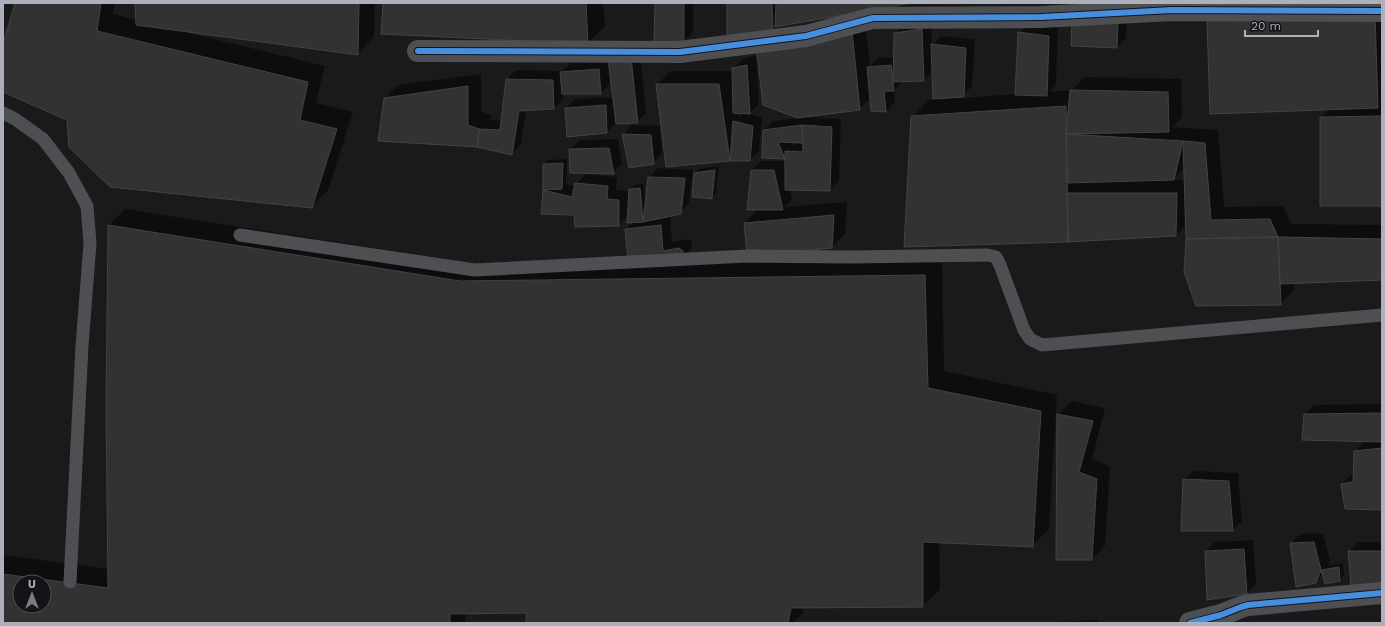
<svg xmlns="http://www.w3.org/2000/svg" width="1385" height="626" viewBox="0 0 1385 626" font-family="'Work Sans',sans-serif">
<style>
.shadow{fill:#0007;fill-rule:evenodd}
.building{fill:#323232;stroke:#424346;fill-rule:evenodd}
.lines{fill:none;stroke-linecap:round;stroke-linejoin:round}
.lane{stroke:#4e4f53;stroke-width:13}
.street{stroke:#4e4f53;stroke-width:22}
.cycleway-casing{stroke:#141416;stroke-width:8}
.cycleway{stroke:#468fdf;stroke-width:6}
</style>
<rect width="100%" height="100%" fill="#1a1a1a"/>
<path class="shadow" d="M16 3H115L113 14 137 20 136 3H375L374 37 357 54 190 31 189 33 325 66 316 103 353 112 328 190 311 207 68 119 3 91V47Z
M384 3H603L605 26 588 43Z
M656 3H693V32L684 41Z
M728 3H905L775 26 773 29Z
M1382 3V205L1321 117 1329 109Z
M1127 12 1126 38 1117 47 1073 19Z
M865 19 870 66 878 58 895 57V34L905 25 931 20 932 45 941 36 975 39 972 86 961 98 1016 94 1019 33 1028 24 1058 27 1056 85 1050 92 1072 90 1085 77 1181 79 1182 117 1173 127 1218 130 1224 207 1283 206 1291 224 1382 225V279L1293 282 1294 290 1280 304 1187 224 1176 235 1068 241 912 117 929 100 934 99 933 71 924 80 903 81 894 90 895 102 886 111 871 98 859 109 810 115V117L841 119 839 181 830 190 790 189 792 200 784 207 847 202 845 234 832 247 748 255 745 223 758 209 752 170 761 161H783L785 170 786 158 763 157 764 130 773 121 799 118 764 104ZM791 141 796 142 792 145ZM1185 168V180H1172Z
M640 50 646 113 637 122 616 123 607 132 566 108 575 99 614 97 611 78H609L610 84 601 93H563V99L554 108 526 110 521 144 512 154 385 98 398 85 481 74V111L492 116 491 120 502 121 507 79 516 70 562 71 570 63 609 60Z
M756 56 759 104 749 114 762 117 759 151 750 160H730L667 166 657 85 670 71H733V68L743 59ZM738 112 744 113 739 117Z
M632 125 660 126 662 154 653 163 623 135Z
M618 139 622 164 613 173 570 149 580 140Z
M567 159 566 184 576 187V184L586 174 617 177 616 190 628 191V202H629L630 189 635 185 644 184 645 199H646L649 178 658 168 693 170 689 203 680 213 670 215 672 242 688 239 692 242 691 249 681 258 942 259 944 371 1057 395 1049 529 1032 546 939 542 940 589 923 606 804 607 802 614 793 623H527V612L466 613 465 623H3V555L109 569V225L125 209 477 264 629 262 626 229 634 221 629 215 619 225 575 214 542 213 544 190 545 189 544 165 548 160ZM20 582H44V606H20Z
M719 166 716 193 712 198 695 174 699 169Z
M1072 401 1105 408 1092 459 1110 466 1105 546 1092 559 1058 414Z
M1382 404V509L1342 484 1355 472V451L1366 440 1305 414 1314 405Z
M1194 471 1238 473 1242 521 1233 530 1184 480Z
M1323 533 1330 560 1328 566 1343 563 1344 575 1340 580 1323 574 1316 582 1291 544 1300 534Z
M1253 540 1256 584 1247 593 1208 599 1206 551 1215 542Z
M1358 542H1382V582L1349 552Z
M1098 620V623H1036Z"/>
<path class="building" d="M15 3H101L97 31 308 82 300 120 337 129 312 208 110 187 69 147 67 120 3 92V43Z
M135 3H359L358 55 136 25Z
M383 3H586L588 44 381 34Z
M655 3H684V42H654Z
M727 3H772L773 29 727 41Z
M776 3H911L775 27Z
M1375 14 1378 108 1210 114 1207 20Z
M1072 19 1118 21 1117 48 1071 46Z
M922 29 924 81 893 82 894 33Z
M852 31 860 110 797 118 763 105 757 53Z
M1018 32 1049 36 1047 96 1015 95Z
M931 44 966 48 964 97 933 99Z
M631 58 638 123 616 124 608 59Z
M747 65 750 114 733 113 732 68Z
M891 65 894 91H884L886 112 871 111 867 67Z
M599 69 601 94H562L560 72Z
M506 79 553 80 554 109 519 111 512 155 477 147 479 129 500 130Z
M656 84H719L730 161 666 167Z
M468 86V125L479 129 477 147 378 141 384 98Z
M1070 90 1168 92 1169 132 1066 134Z
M606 105 607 133 567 137 565 108Z
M1066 106 1068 242 904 247 911 116Z
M1382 116V206H1320V117Z
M733 121 753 126 750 161H730Z
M802 125 832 127 830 191 785 190V151L803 152Z
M802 125 803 143 778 142 785 159 762 158 763 130Z
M622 134 651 135 654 164 629 168Z
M1066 134 1183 141 1174 180 1067 183Z
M1183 141 1205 143 1211 220 1270 219 1278 237 1186 239Z
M609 148 614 174 570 173 569 149Z
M563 163 562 189 543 190V164Z
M715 170 712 199 692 197 694 173Z
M751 170H774L783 210H747Z
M648 177 685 178 681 214 643 222Z
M575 183 608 186 607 199 619 200V226L575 227 574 215 541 214 543 190 572 197Z
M640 188 643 222 627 223 629 189Z
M1067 193H1177L1176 236 1068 242Z
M834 215 832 248 747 256 744 223Z
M108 225 460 281 925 275 928 388 1041 411 1033 547 923 542V607L791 608 788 623H526V613L450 614V623H3V574L108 588 106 406ZM20 582H44V606H20Z
M661 225 663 251 679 248 683 251 682 259 628 262 625 229Z
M1278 237 1382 239V280L1280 284Z
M1278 237 1281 305 1196 306 1184 272 1186 239Z
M1382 413V442L1302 440 1304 414Z
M1057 414 1093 421 1079 472 1097 479 1092 560H1056Z
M1382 448V510L1345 509 1341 484 1353 482 1354 451Z
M1183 479 1229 481 1233 531H1181Z
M1314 542 1321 570 1316 583 1296 587 1290 543Z
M1244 549 1247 594 1207 600 1205 551Z
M1348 551H1382V583L1351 586Z
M1339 567 1340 581 1325 584 1321 570Z"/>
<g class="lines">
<path class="lane" d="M3 113 15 119 43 139 69 173 87 206 90 243 82 346 70 582
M240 235 475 270 747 256 853 257 987 255 996 257 1000 265 1024 330 1030 339 1042 345 1382 315"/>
<path class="street" d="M418 51 680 52 806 36 873 18 1041 17 1172 10 1382 11
M1190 623 1221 615 1241 607 1248 605 1382 593"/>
<defs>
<path id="cycleway" d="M418 51 680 52 806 36 873 18 1041 17 1172 10 1382 11
M1190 623 1221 615 1241 607 1248 605 1382 593"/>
</defs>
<use href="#cycleway" class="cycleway-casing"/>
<use href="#cycleway" class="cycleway"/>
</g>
<rect width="1385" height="626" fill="none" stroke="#acb0bb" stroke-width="8"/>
<g transform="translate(32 594)"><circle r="19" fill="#141416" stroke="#515258"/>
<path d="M0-3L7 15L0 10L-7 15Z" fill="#797c83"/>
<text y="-6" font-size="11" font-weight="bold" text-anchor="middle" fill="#acb0bb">U</text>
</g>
<path d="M1245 30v6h73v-6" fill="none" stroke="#acb0bb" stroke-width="2"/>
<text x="1251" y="30" font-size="12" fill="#acb0bb" stroke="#141416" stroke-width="3" paint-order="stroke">20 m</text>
</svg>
